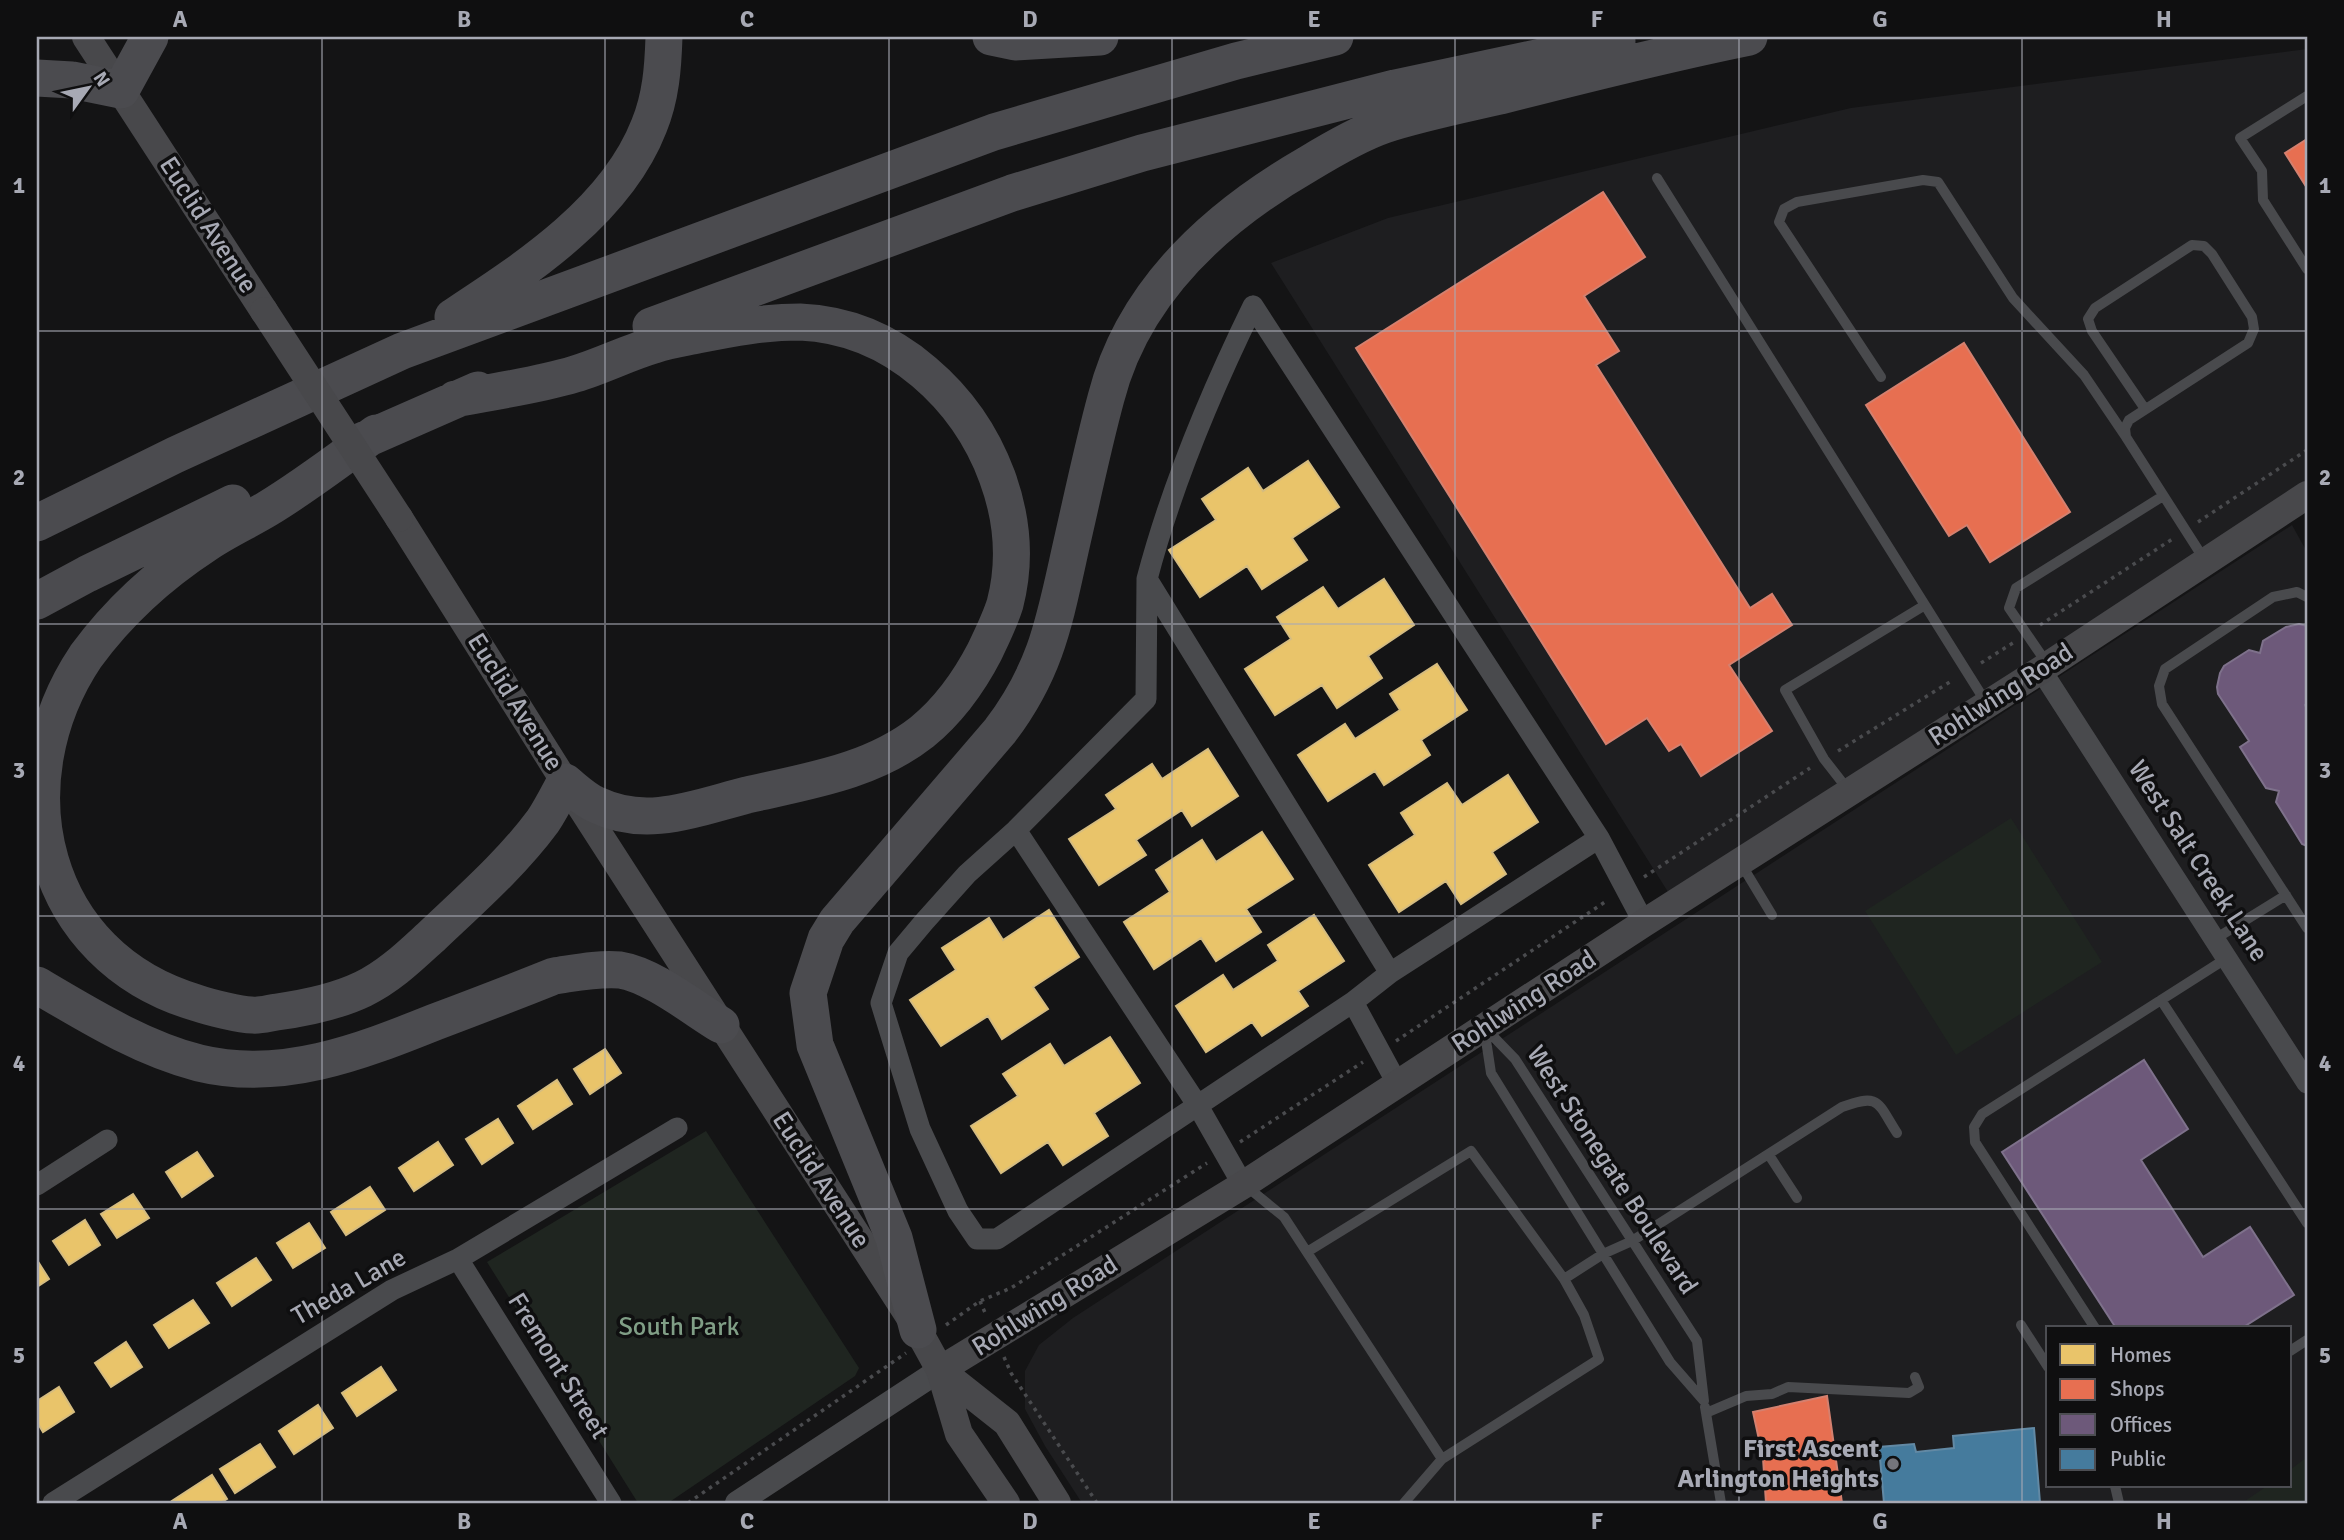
<svg xmlns="http://www.w3.org/2000/svg" width="2344" height="1540" viewBox="0 0 2344 1540" font-family="Signika,sans-serif">
<style>
.built{fill:#1e1e20;fill-rule:evenodd}
.green{fill:#1f2520}
.homes{fill:#e9c46a;stroke:#d5bc80;stroke-width:2}
.shops{fill:#e76f51;stroke:#d4806f;stroke-width:2}
.offices{fill:#6d597a;stroke:#7e718b;stroke-width:2}
.public{fill:#457b9d;stroke:#6289a4;stroke-width:2}
.lines{fill:none;stroke-linecap:round;stroke-linejoin:round}
.path{stroke:#4a4b4e;stroke-width:3.5;stroke-dasharray:3.5 5;stroke-linecap:butt}
.service{stroke:#494a4d;stroke-width:10}
.minor{stroke:#494a4d;stroke-width:21}
.tertiary{stroke:#494a4d;stroke-width:24}
.secondary{stroke:#48484b;stroke-width:28}
.motorway{stroke:#4b4b4f;stroke-width:37}
.secondary-bridge{stroke:#48484b;stroke-width:28}
.grid{fill:none;stroke:#a7a9b4;stroke-width:2;stroke-opacity:0.55}
.poi-dot{fill:#74757c;stroke:#0f0f10;stroke-width:2.5}
.labels{text-anchor:middle;dominant-baseline:central;stroke-width:7;stroke-linejoin:round;paint-order:stroke}
.street-label{font-size:26px;fill:#a7a9b4;stroke:#0f0f10}
.park-label{font-size:26px;fill:#809e86;stroke:#0f0f10}
.poi-label{font-size:26px;font-weight:bold;fill:#a7a9b4;stroke:#0f0f10;text-anchor:end}
.neatline{fill:none;stroke:#a7a9b4;stroke-width:2.5}
.grid-label{font-size:23px;text-anchor:middle;font-weight:bold;fill:#a7a9b4}
</style>
<rect width="100%" height="100%" fill="#141415"/>
<path class="built" d="M2307 49V495L1675 903 1271 263 1388 218 1851 108Z
M2292 525 2307 552V1503H1082L1045 1446 1025 1409V1371L1039 1345 1073 1318ZM2048 1328H2290V1486H2048Z"/>
<path class="green" d="M2011 818 2102 962 1956 1055 1865 911Z
M706 1131 859 1368 855 1376 668 1503H638L487 1262Z
M2307 1457V1503H2242L2267 1486H2290V1470Z"/>
<path class="homes" d="M1308 461 1339 507 1292 538 1307 560 1262 589 1247 566 1200 597 1169 550 1216 520 1202 499 1248 468 1263 491Z
M1384 579 1414 625 1368 656 1382 678 1337 708 1322 685 1275 715 1245 669 1291 639 1277 617 1323 587 1338 609Z
M1437 664 1467 710 1421 740 1430 755 1384 785 1375 771 1328 801 1298 755 1345 724 1355 739 1400 710 1390 694Z
M1208 749 1238 796 1192 826 1182 810 1136 840 1146 855 1099 885 1069 839 1116 809 1106 795 1152 764 1162 779Z
M1508 775 1538 822 1492 852 1506 874 1461 904 1446 881 1399 912 1369 865 1415 835 1401 813 1447 783 1462 805Z
M1262 832 1293 879 1246 909 1261 932 1216 961 1201 938 1154 969 1124 922 1170 892 1156 870 1202 840 1216 862Z
M1049 910 1079 957 1033 987 1048 1009 1002 1039 988 1016 941 1046 910 1000 956 970 942 948 989 918 1003 940Z
M1314 915 1344 961 1298 991 1308 1006 1262 1036 1252 1022 1206 1052 1176 1006 1223 975 1233 990 1278 961 1268 945Z
M1110 1037 1140 1083 1094 1113 1108 1136 1063 1165 1048 1142 1001 1173 971 1126 1018 1096 1003 1074 1050 1044 1064 1066Z
M605 1049 621 1073 590 1094 574 1069Z
M557 1080 572 1104 533 1129 518 1106Z
M498 1119 513 1143 482 1164 466 1139Z
M438 1142 453 1165 414 1191 399 1168Z
M197 1152 213 1176 182 1197 166 1172Z
M370 1187 385 1210 346 1235 331 1212Z
M133 1194 149 1218 117 1238 101 1214Z
M85 1220 100 1245 69 1265 53 1241Z
M309 1223 325 1248 293 1268 277 1243Z
M256 1258 271 1280 232 1306 217 1283Z
M37 1260 49 1279 37 1287Z
M193 1300 209 1323 169 1348 154 1325Z
M126 1342 142 1367 111 1387 95 1363Z
M381 1367 396 1390 357 1416 342 1393Z
M59 1387 74 1412 43 1432 37 1422V1401Z
M318 1405 333 1428 294 1454 279 1431Z
M260 1444 275 1467 235 1493 220 1469Z
M212 1475 227 1499 220 1503H174L172 1501Z"/>
<path class="shops" d="M2307 139V188L2285 153Z
M1603 192 1645 257 1584 296 1619 351 1596 365 1750 608 1772 594 1792 625 1729 665 1772 731 1701 776 1681 744 1669 751 1647 718 1606 744 1356 348Z
M1964 343 2070 512 1990 562 1967 525 1949 536 1866 405Z
M1827 1396 1842 1503H1766L1763 1458 1753 1412Z"/>
<path class="offices" d="M2299 624 2307 626V703L2305 705 2307 709V846L2302 844 2276 802 2279 791 2266 788 2240 747 2249 741 2218 694 2217 687 2220 673 2224 666 2249 650 2260 653 2263 641 2286 627Z
M2144 1060 2188 1129 2141 1160 2203 1257 2250 1227 2294 1295 2242 1328H2116L2002 1152Z"/>
<path class="public" d="M2034 1428 2040 1503H1884L1879 1447 1914 1444 1916 1452 1954 1448 1953 1436Z"/>
<g class="lines">
<path class="path" d="M2198 522 2307 450
M2040 625 2174 538
M1981 663 2016 641
M1838 751 1953 680
M1644 877 1810 768
M1396 1041 1608 900
M1240 1142 1363 1062
M980 1301 986 1315
M946 1325 980 1301 1011 1288 1207 1163
M1004 1357 1011 1373 1097 1503
M688 1503 906 1353"/>
<path class="service" d="M2307 96 2240 138 2262 171 2263 200 2307 269
M1657 178 1987 704
M1881 377 1779 222 1784 209 1797 202 1923 180 1938 182 2013 298 2084 375 2126 437
M2145 409 2092 331 2088 319 2095 308 2192 245 2204 246 2212 254 2252 317 2254 329 2248 343 2129 420 2125 428 2126 437 2204 559
M2307 597 2297 592 2273 597 2165 669 2159 686 2162 704 2307 928
M2048 665 2009 608 2016 588 2163 496
M1849 791 1824 759 1785 690 1925 605
M1740 862 1772 915
M2215 939 2286 895
M2161 1000 2307 1223
M1484 1027 1515 1059 1697 1341 1704 1401 1670 1362 1491 1073Z
M1769 1155 1797 1198
M1246 1186 1284 1217 1442 1459 1404 1503
M1307 1252 1471 1151 1564 1279
M2021 1325 2048 1367
M2095 1328 1975 1142 1974 1127 1982 1114 2227 958
M2290 1351 2307 1340
M1705 1407 1721 1503
M1706 1413 1746 1396 1772 1394 1788 1387 1909 1393 1919 1387 1915 1377
M1442 1459 1599 1359 1584 1315 1564 1279 1603 1254 1632 1241 1842 1107C1880 1093 1877 1102 1897 1133
M2115 1486 2119 1503"/>
<path class="minor" d="M1253 306C1210 394 1172 484 1147 579L1390 973
M1253 306 1599 838 1644 923
M1147 579 1146 699 1016 830 967 874 924 922 898 953 881 1003 920 1129 958 1211 977 1239H997L1353 1002 1390 973 1599 838
M2041 670 2307 1083
M1016 830 1198 1106 1243 1185
M1353 1002 1398 1085
M37 1185 107 1140
M458 1259 611 1503
M53 1503 392 1290 458 1259 677 1128"/>
<path class="tertiary" d="M737 1503 940 1370"/>
<path class="secondary" d="M86 37 264 311
M399 518 565 782 918 1330 940 1370 959 1434 1006 1503
M940 1370 1243 1185 1644 923 2041 670 2307 495
M940 1370 1007 1423 1057 1503"/>
<path class="motorway" d="M991 37 1015 42 1100 37
M37 78 72 80 121 90 150 37
M453 317C526 269 616 211 649 126 661 97 663 67 664 37
M651 326 1012 193 1142 153 1395 88 1617 41
M376 433C340 459 305 486 267 509 247 521 225 531 206 544 160 574 119 611 86 656 0 784 40 957 197 1003 209 1007 240 1015 252 1015 260 1016 269 1013 277 1012 306 1008 336 1002 363 989 390 976 411 955 433 935 471 899 512 863 543 821 551 809 558 795 565 782 575 790 585 800 597 805 647 829 696 808 747 795 808 781 871 772 922 732 949 710 969 682 985 651 992 636 1000 620 1005 604 1027 519 989 427 924 372 889 342 847 324 800 322 765 322 732 328 698 335 683 338 668 340 654 345 627 353 602 366 575 374 536 386 494 391 455 399
M355 444 478 390
M37 523 175 455 402 351 994 132 1236 61 1335 37
M37 601 87 574 233 503
M37 985C88 1015 141 1048 199 1063 281 1083 360 1052 435 1022 475 1007 514 992 554 976 575 973 598 968 620 970 652 975 693 1008 721 1025
M918 1330 894 1238 815 1045 808 993 826 939 837 921 1000 731C1048 668 1055 617 1072 542 1083 494 1093 446 1106 398 1133 292 1216 217 1308 164 1331 150 1358 134 1384 125 1421 113 1461 105 1500 96 1582 75 1665 54 1749 37"/>
<path class="secondary-bridge" d="M264 311 399 518"/>
</g>
<path class="grid" d="M322 37V1503M605 37V1503M889 37V1503M1172 37V1503M1455 37V1503M1739 37V1503M2022 37V1503M37 331H2307M37 624H2307M37 916H2307M37 1209H2307"/>
<circle class="poi-dot" cx="1893" cy="1464" r="7"/>
<g class="labels">
<g class="street-label">
<text transform="translate(208 225) rotate(57)">Euclid Avenue</text>
<text transform="translate(2001 695) rotate(-33)">Rohlwing Road</text>
<text transform="translate(515 702) rotate(58)">Euclid Avenue</text>
<text transform="translate(2198 861) rotate(57)">West Salt Creek Lane</text>
<text transform="translate(1524 1002) rotate(-33)">Rohlwing Road</text>
<text transform="translate(1612 1170) rotate(57)">West Stonegate Boulevard</text>
<text transform="translate(821 1180) rotate(57)">Euclid Avenue</text>
<text transform="translate(349 1287) rotate(-30)">Theda Lane</text>
<text transform="translate(1045 1306) rotate(-32)">Rohlwing Road</text>
<text transform="translate(558 1366) rotate(58)">Fremont Street</text>
</g>
<g class="park-label">
<text x="679" y="1327">South Park</text>
</g>
<g class="poi-label">
<text x="1879" y="1449">First Ascent<tspan x="1879" dy="30">Arlington Heights</tspan></text>
</g>
</g>
<rect width="2344" height="1540" fill="none" stroke="#0f0f10" stroke-width="77"/>
<rect x="2046" y="1326" width="245" height="161" fill="#0f0f10" stroke="#4c4d52" stroke-width="2"/>
<rect x="2060" y="1344" width="35" height="21" fill="#e9c46a" stroke="#4c4d52" stroke-width="2"/>
<text x="2110" y="1362" font-size="21" fill="#a7a9b4">Homes</text>
<rect x="2060" y="1379" width="35" height="21" fill="#e76f51" stroke="#4c4d52" stroke-width="2"/>
<text x="2110" y="1396" font-size="21" fill="#a7a9b4">Shops</text>
<rect x="2060" y="1414" width="35" height="21" fill="#6d597a" stroke="#4c4d52" stroke-width="2"/>
<text x="2110" y="1432" font-size="21" fill="#a7a9b4">Offices</text>
<rect x="2060" y="1449" width="35" height="21" fill="#457b9d" stroke="#4c4d52" stroke-width="2"/>
<text x="2110" y="1466" font-size="21" fill="#a7a9b4">Public</text>
<g transform="translate(88 88) rotate(57)" stroke="#0f0f10" stroke-width="5" paint-order="stroke">
<path d="M0-5L12 26L0 18L-12 26Z" fill="#a7a9b4"/>
<text y="-10" font-size="19" font-weight="bold" text-anchor="middle" fill="#a7a9b4">N</text>
</g>
<rect x="38" y="38" width="2268" height="1464" class="neatline"/>
<g class="grid-label">
<text x="180" y="27">A</text>
<text x="464" y="27">B</text>
<text x="747" y="27">C</text>
<text x="1030" y="27">D</text>
<text x="1314" y="27">E</text>
<text x="1597" y="27">F</text>
<text x="1880" y="27">G</text>
<text x="2164" y="27">H</text>
<text x="19" y="193">1</text>
<text x="2325" y="193">1</text>
<text x="19" y="485">2</text>
<text x="2325" y="485">2</text>
<text x="19" y="778">3</text>
<text x="2325" y="778">3</text>
<text x="19" y="1071">4</text>
<text x="2325" y="1071">4</text>
<text x="19" y="1363">5</text>
<text x="2325" y="1363">5</text>
<text x="180" y="1529">A</text>
<text x="464" y="1529">B</text>
<text x="747" y="1529">C</text>
<text x="1030" y="1529">D</text>
<text x="1314" y="1529">E</text>
<text x="1597" y="1529">F</text>
<text x="1880" y="1529">G</text>
<text x="2164" y="1529">H</text>
</g>
</svg>
